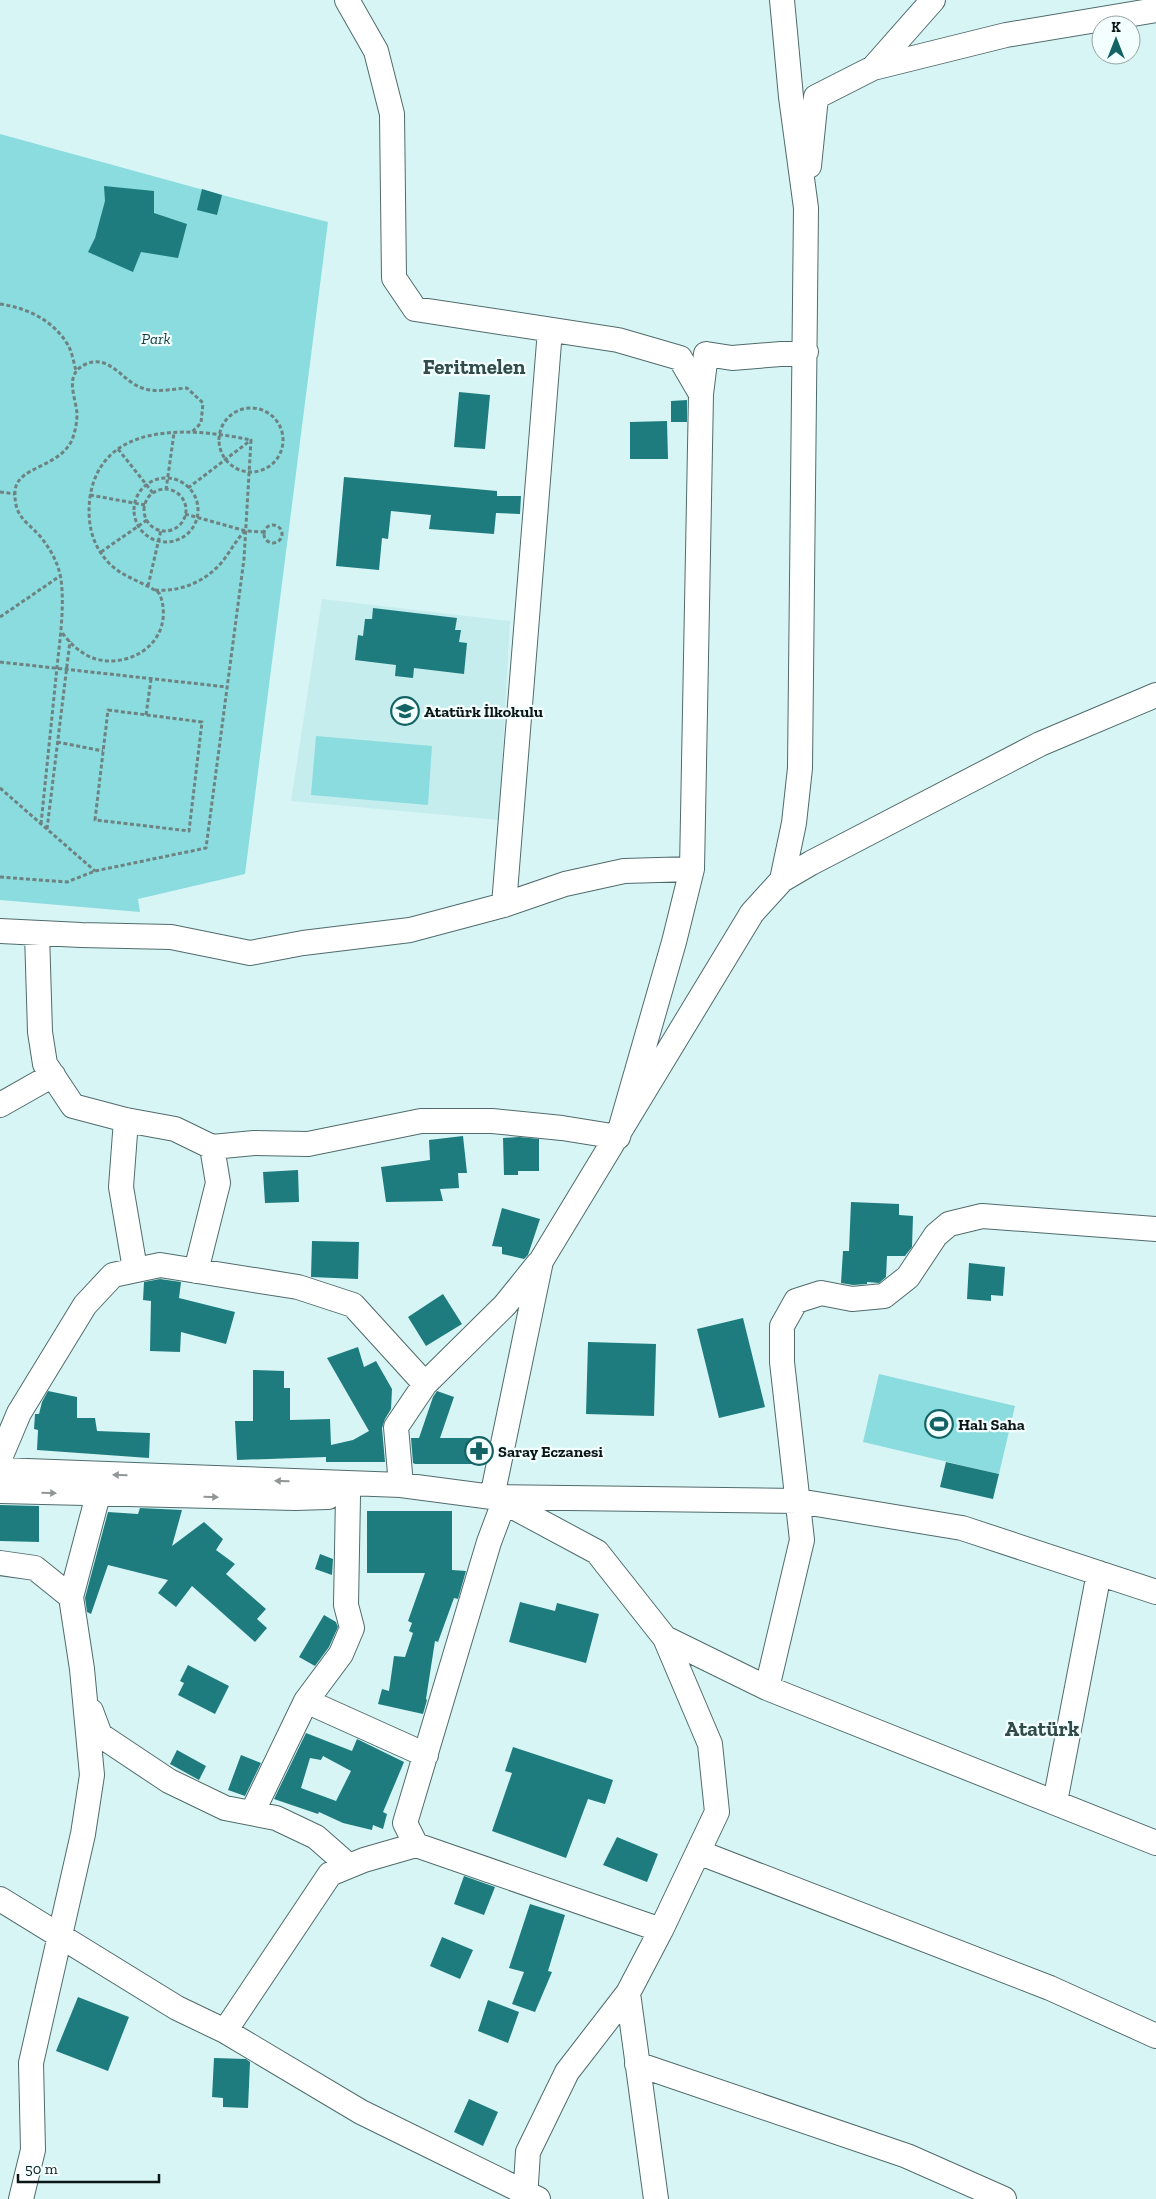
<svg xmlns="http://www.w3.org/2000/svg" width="1156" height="2199" viewBox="0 0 1156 2199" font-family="'Zilla Slab',serif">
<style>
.built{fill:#c5edee}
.green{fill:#8adcde}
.building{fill:#1e7c7e;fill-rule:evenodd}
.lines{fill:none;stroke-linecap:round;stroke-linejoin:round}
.minor-casing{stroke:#506b6b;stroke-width:26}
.path{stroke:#6e8282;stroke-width:3;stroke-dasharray:4 2.5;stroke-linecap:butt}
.minor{stroke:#fff;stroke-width:24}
.oneway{fill:#919696}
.labels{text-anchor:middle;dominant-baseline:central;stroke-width:4.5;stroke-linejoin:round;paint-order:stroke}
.park-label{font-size:16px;font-style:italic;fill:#153e3f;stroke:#f3ffff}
.poi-label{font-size:16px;font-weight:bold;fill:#0b1616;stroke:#f3ffff;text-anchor:start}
.district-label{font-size:21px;font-weight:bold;fill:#314b4b;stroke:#f3ffff}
</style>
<rect width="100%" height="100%" fill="#d8f5f6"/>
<path class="built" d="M322 599 510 621 499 820 291 801Z"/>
<path class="green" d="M0 134 222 195 328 222 245 874 138 899 140 912 0 900Z
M316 736 432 746 428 805 311 795Z
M879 1374 1015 1406 999 1474 863 1442Z"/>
<path class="building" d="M104 186 154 191V213L187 224 178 258 141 252 133 272 88 252 95 238 105 201Z
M202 189 222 195 217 215 197 210Z
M459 392 490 395 485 449 454 447Z
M687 400V422H671V401Z
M667 421 668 459H630V422Z
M344 477 497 491V496H521L520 514 496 513 494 534 429 529 431 515 391 511 388 539 382 538 379 570 336 566Z
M373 608 457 618 455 630H461L459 642 467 643 464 674 414 668 413 678 395 676 396 665 355 660 358 635 363 636 365 619H372Z
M463 1136 467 1173H458L459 1188 440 1189 443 1201 386 1202 381 1167 430 1160 429 1140Z
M519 1137 539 1139V1171H518V1175H504L503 1138Z
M298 1170 299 1202 265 1203 263 1172Z
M851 1202 899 1204V1215L913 1216 912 1247 905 1256H887L886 1277 879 1283 867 1282V1284L853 1285 841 1283 843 1251H849Z
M502 1208 540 1219 528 1255 524 1259 502 1254V1247L492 1246Z
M312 1241 359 1242 358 1279 311 1277Z
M969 1263 1005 1267 1003 1296 991 1295V1301L967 1299Z
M160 1279 181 1282 179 1298 235 1312 226 1344 181 1332 180 1352 150 1351 151 1301 143 1300 144 1282Z
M443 1294 462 1324 426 1346 408 1317Z
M743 1318 765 1407 719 1418 697 1329Z
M588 1342 656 1344 654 1416 586 1414Z
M358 1347 364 1367 376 1361 392 1389 391 1409 385 1419 382 1428 385 1462H326V1457L237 1460 235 1421H253V1370L284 1371V1388H290V1420L330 1419 331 1445 353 1440 369 1431 327 1358Z
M48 1391 77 1397V1418H95L97 1431 150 1433 149 1458 37 1450 38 1430 34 1429 35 1414H39L42 1402Z
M437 1391 454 1397 440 1438H484V1464H415L413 1463 411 1438H419L433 1397Z
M946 1462 999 1474 993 1499 940 1487Z
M0 1505 39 1506V1542L0 1541Z
M140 1508 182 1510 172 1546 204 1522 223 1539 216 1550 235 1564 226 1574 266 1609 257 1619 267 1628 255 1642 192 1586 176 1607 158 1593 168 1580 108 1565 91 1614 87 1612 85 1598 108 1512 138 1514Z
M367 1511H452V1570L466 1571 458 1599 454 1598 438 1642 435 1641 426 1699 427 1700 423 1714 378 1704 382 1689 389 1691 394 1656 405 1657 413 1633 409 1631 412 1623 408 1621 425 1573H367Z
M320 1554 333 1559 332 1575 315 1569Z
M520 1602 555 1611 557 1603 599 1614 586 1663 509 1642Z
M324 1615 336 1622 338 1627 329 1647 315 1666 299 1657Z
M188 1665 229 1686 215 1714 178 1695 184 1683 180 1681Z
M306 1733 352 1751 357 1739 404 1762 383 1812 387 1814 383 1829 373 1825 372 1830 343 1823 319 1812 318 1814 274 1799ZM323 1756 351 1771 336 1801 301 1788 310 1758 321 1760Z
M513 1747 613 1780 605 1804 588 1799 566 1858 492 1831 512 1773 505 1771Z
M177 1750 206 1766 199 1780 170 1764Z
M241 1755 261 1763 245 1796 228 1790Z
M617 1837 658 1854 647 1882 603 1865Z
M464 1876 495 1887 484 1915 454 1904Z
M530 1904 565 1915 548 1971 552 1972 535 2012 512 2004 524 1972 509 1968Z
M442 1937 473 1950 460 1979 430 1966Z
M78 1997 129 2017 108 2071 56 2051Z
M488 2000 519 2012 508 2043 478 2031Z
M214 2058 246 2059 250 2062 248 2108 223 2107V2098L212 2097Z
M469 2099 498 2112 483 2146 454 2132Z"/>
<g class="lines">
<defs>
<path id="minor" d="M347 0 376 51 392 114 394 278 415 309 618 340 680 358 701 394
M782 0 791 97 806 208 800 768 794 823 782 880
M873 68 933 0
M809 166 816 97 873 68 1006 35 1156 10
M504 905 550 330
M0 931 81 935 171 937 250 953 303 943 410 930 504 905 565 884 624 871 692 869
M37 933 40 1032 45 1064 73 1106 126 1120 175 1129 212 1147 254 1143 308 1144 421 1121H492L562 1128 618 1137 674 942 692 869 701 394 706 354 732 358 806 352
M0 1105 53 1075
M126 1120 121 1187 135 1269
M196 1271 218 1183 212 1147
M0 1458 19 1413 85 1305 113 1275 160 1265 298 1287 353 1305 425 1384
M0 1470 401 1485 492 1497 798 1501 962 1528 1156 1592
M401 1485 396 1427 425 1384 505 1305 538 1264
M0 1491 295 1498 328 1497
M504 1502 597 1552 665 1638 710 1744 717 1812 661 1930 628 1993 656 2199
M0 1563 35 1568 71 1597
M665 1638 767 1688 1156 1843
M767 1688 802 1540 782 1362V1326L796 1301 821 1293 852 1299 884 1296 908 1277 936 1235 949 1224 982 1216 1156 1229
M306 1701 426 1755
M91 1711 100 1735 169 1781 225 1808 276 1818 316 1837 349 1866
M1055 1802 1099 1573
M252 1813 306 1701 341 1654 352 1628 346 1605 348 1496
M698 1852 1050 1988 1156 2036
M0 1899 177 2008 225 2031 361 2112 538 2199
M661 1930 416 1845 405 1823 489 1542 504 1502 492 1497 541 1261 752 913 782 880 811 863 1040 744 1156 695
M225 2031 330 1874 364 1860 416 1845
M637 2064 907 2156 1004 2199
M21 2199 33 2150 31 2063 83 1834 92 1775 82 1669 71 1597 98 1495
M525 2199 528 2152 567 2072 628 1993"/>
</defs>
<use href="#minor" class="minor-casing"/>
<path class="path" d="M0 304C27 308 53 320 68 345 72 352 74 363 76 371
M219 440a32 32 0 1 1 64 0a32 32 0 1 1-64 0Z
M118 449 153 493
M134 510a32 32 0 1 1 64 0a32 32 0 1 1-64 0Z
M188 488 251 440
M144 510a21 21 0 1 1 42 0a21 21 0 1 1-42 0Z
M166 490 174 433
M0 492 15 494
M90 495 145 505
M185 514 246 531 264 532
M264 534a9 9 0 1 1 18 0a9 9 0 1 1-18 0Z
M101 552 147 520
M148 586 161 530
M155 590C180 592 205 582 222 562 230 552 236 540 245 531
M0 617 60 576
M0 662 227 687
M108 710 202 722 189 831 95 820Z
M146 715 151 679
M57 742 103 751
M0 788 95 871
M41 824C46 775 51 726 56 677 59 645 65 610 61 579 58 562 50 548 39 535 25 520 14 516 15 491 17 466 59 468 72 440 75 432 77 423 77 414 76 397 63 374 86 364 110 354 122 381 142 388 156 393 172 389 187 388L203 403 201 423 191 433
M47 829 70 641
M0 877 67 882 95 871 206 848 244 559 251 440C194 428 102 419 90 497 87 521 91 543 107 561 121 577 142 581 159 593 163 601 164 610 163 619 159 650 125 667 96 659 82 655 69 643 61 631"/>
<use href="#minor" class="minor"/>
</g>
<defs><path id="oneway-solid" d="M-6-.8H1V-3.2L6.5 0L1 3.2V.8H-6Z" transform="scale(1.25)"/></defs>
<g class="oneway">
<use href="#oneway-solid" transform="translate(120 1475) rotate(-178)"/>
<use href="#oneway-solid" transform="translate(282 1481) rotate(-178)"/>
<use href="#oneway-solid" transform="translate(49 1493) rotate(2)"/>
<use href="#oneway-solid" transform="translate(211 1497) rotate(1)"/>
</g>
<defs>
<symbol id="school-ring" viewBox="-11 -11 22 22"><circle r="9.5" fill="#f3ffff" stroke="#136365" stroke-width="1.5"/><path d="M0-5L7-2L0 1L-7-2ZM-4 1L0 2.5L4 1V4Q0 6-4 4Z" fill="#136365"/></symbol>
<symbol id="stadium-ring" viewBox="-11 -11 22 22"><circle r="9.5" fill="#f3ffff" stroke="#136365" stroke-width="1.5"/><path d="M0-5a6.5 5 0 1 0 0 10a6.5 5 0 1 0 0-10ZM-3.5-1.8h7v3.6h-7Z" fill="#136365"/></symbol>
<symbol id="pharmacy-ring" viewBox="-11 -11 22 22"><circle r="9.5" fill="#f3ffff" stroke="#136365" stroke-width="1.5"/><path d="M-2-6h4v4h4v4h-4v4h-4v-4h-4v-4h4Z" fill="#136365"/></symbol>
</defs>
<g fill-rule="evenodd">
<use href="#school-ring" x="389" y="695" width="32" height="32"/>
<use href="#stadium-ring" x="923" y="1408" width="32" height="32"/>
<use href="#pharmacy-ring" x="463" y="1435" width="32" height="32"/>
</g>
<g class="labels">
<g class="park-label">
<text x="156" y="338">Park</text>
</g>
<g class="poi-label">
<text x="424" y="711">Atatürk İlkokulu</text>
<text x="958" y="1424">Halı Saha</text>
<text x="498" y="1451">Saray Eczanesi</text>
</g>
<g class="district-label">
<text x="474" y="366">Feritmelen</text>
<text x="1042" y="1728">Atatürk</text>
</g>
</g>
<g transform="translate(1116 40)"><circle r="24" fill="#f3ffff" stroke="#96a2a2"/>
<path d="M0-4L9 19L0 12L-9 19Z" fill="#136365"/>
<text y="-8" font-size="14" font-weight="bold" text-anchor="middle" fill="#0b1616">K</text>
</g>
<path d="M18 2174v8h141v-8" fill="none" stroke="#0b1616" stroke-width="2.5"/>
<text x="25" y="2174" font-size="15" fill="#0b1616" stroke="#f3ffff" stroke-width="4" paint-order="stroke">50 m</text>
</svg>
